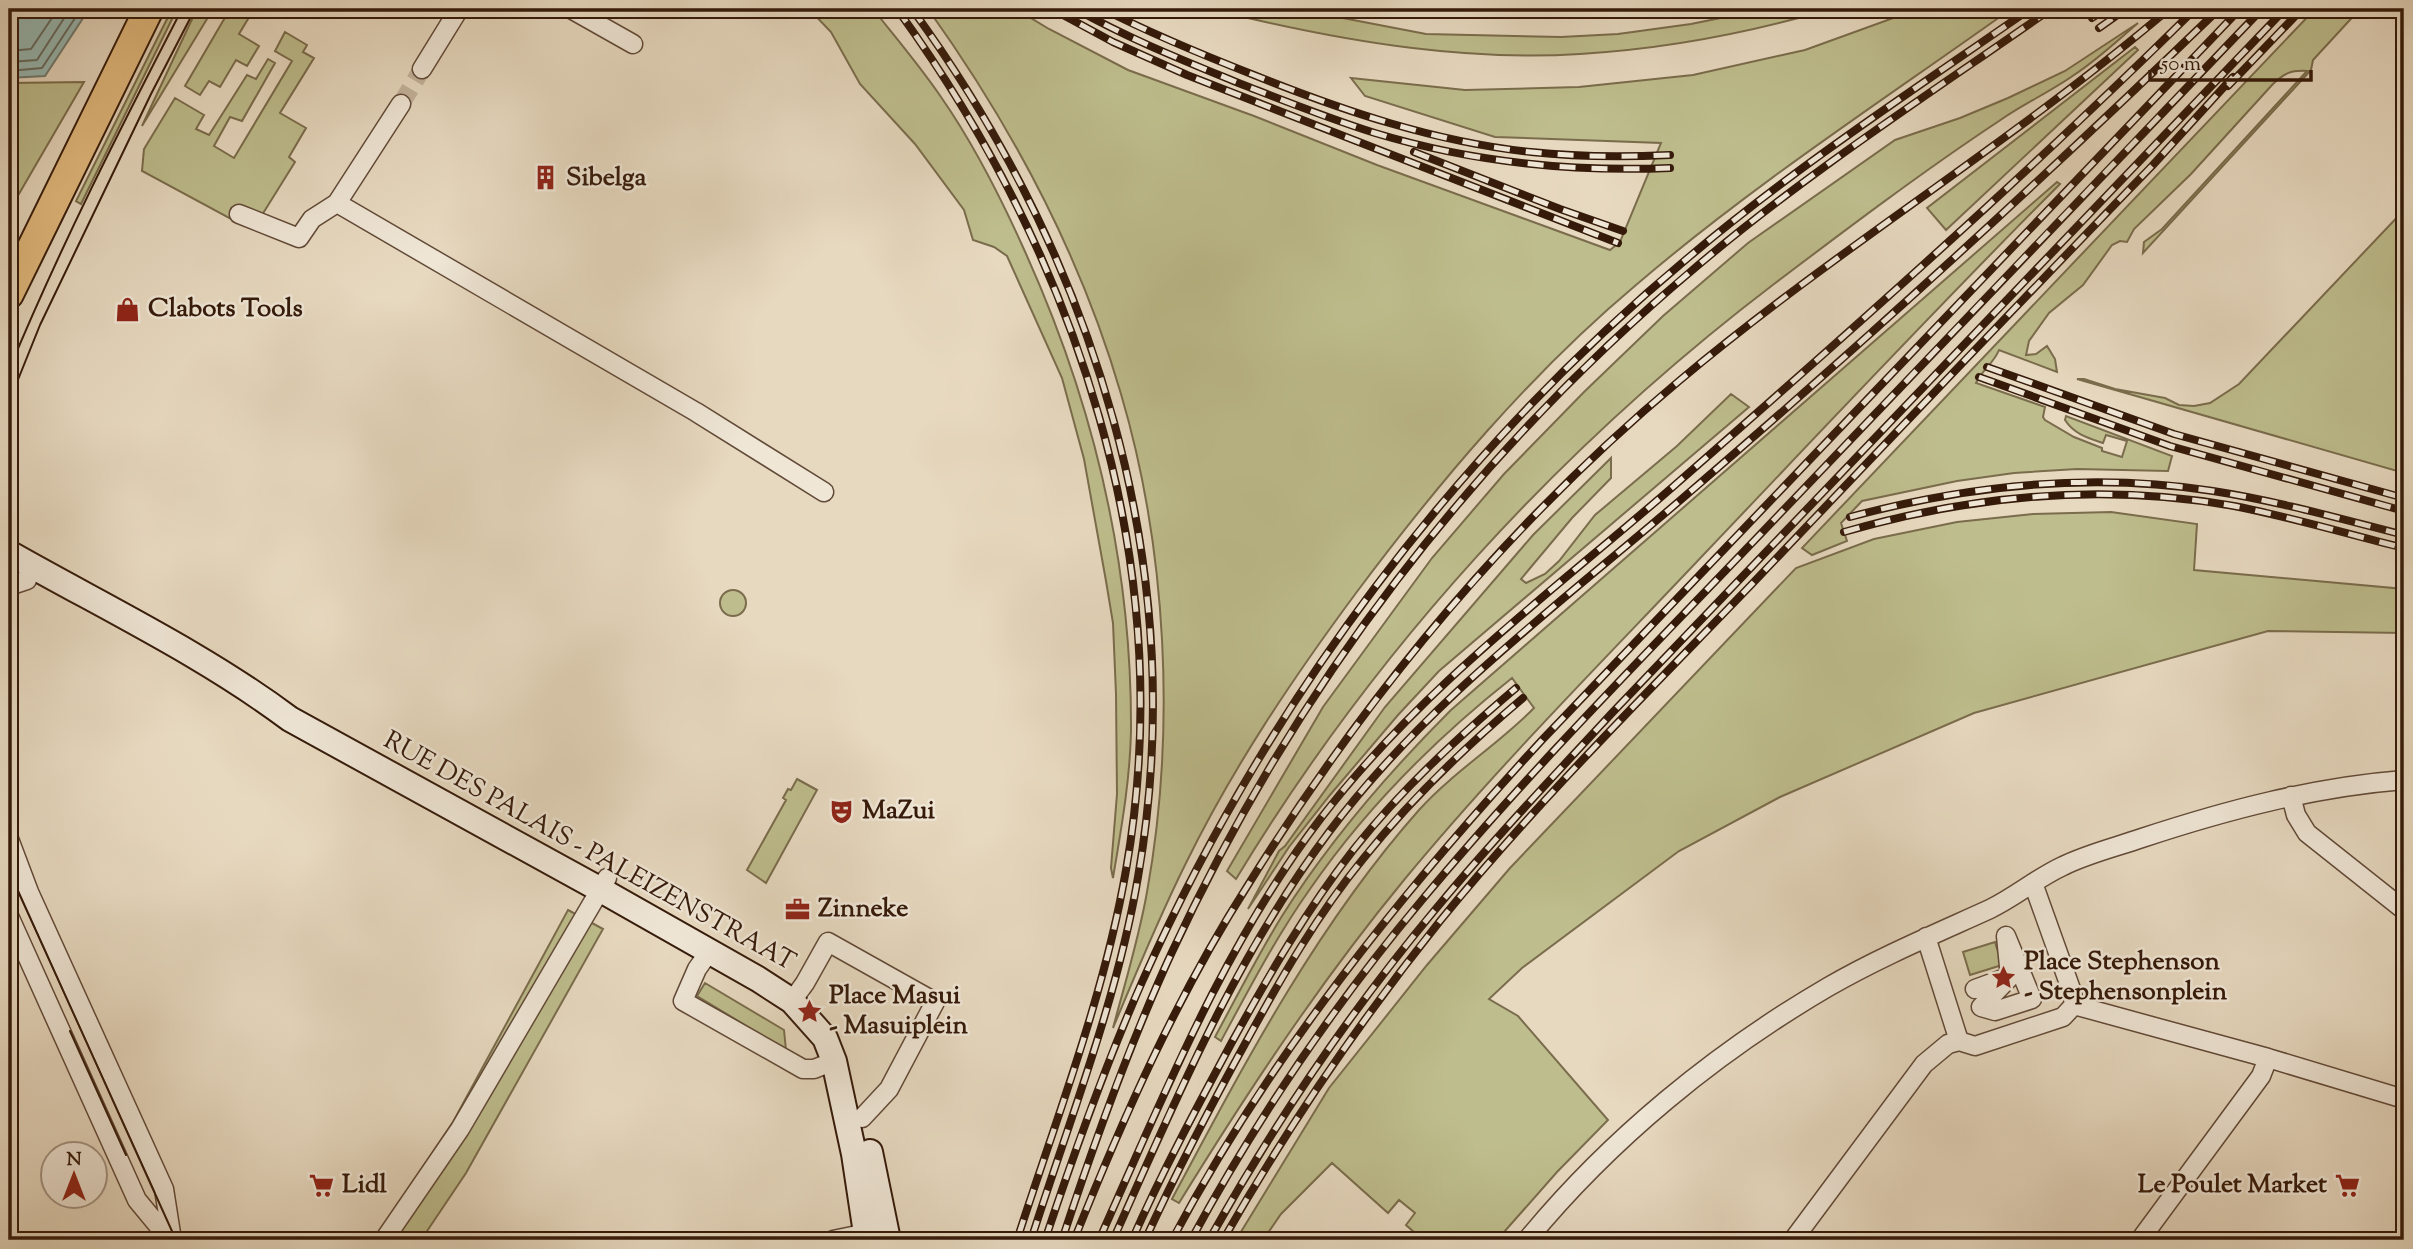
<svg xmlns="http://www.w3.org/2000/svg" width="2413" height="1249" viewBox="0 0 2413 1249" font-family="'Sorts Mill Goudy',serif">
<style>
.green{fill:#bebd8d;stroke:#7a6c4c;stroke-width:2}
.water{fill:#97bab5;stroke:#707a71;stroke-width:2}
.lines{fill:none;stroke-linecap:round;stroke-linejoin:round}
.shore{stroke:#666a60;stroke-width:2}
.street-tunnel{stroke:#c3b39c;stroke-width:18;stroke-dasharray:18 9;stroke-linecap:butt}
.street-casing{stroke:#624a38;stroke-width:21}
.secondary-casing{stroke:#351a0a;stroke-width:28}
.primary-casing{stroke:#351a0a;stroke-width:32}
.street{stroke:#efe6d6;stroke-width:18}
.secondary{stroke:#efe6d6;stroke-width:24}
.primary{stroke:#e4bc80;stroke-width:28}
.tram{stroke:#351a0a;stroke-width:2}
.rail-casing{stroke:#351a0a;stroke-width:8}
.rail{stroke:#efe6d6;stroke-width:5;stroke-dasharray:16;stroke-linecap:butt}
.labels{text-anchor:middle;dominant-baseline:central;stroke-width:5;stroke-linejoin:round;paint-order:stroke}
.poi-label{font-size:26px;font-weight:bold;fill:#351a0a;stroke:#efe6d6;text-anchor:start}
.street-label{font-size:26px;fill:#351a0a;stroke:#efe6d6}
</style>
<rect width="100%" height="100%" fill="#e7d9c0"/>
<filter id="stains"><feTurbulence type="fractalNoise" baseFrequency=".00286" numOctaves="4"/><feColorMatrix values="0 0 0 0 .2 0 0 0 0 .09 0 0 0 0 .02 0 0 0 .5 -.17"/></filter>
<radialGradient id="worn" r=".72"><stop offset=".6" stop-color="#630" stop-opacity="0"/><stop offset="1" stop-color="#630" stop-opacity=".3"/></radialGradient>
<path class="green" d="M172 9H177L81 204 76 201Z
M198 9H213L142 126 193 17Z
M230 9H254L239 34 259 46 247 66 236 60 220 87 209 81 200 95 185 86Z
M809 9H873C896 38 920 66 941 97 973 143 999 194 1022 245 1093 400 1132 561 1131 731 1130 781 1121 830 1113 878L1111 868 1117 794 1116 694 1113 623 1106 581 1084 459 1062 378 1007 256 994 247 973 240 964 210 915 144 860 84 831 32Z
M928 9H1016L1049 29 1128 70 1254 116 1377 165 1610 250 1620 242 1661 143 1495 137 1365 96 1351 78 1465 90 1579 87 1693 75 1805 50 1918 9H2011C1885 99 1754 184 1636 285 1530 374 1439 482 1356 593 1293 678 1233 767 1186 863 1159 917 1136 973 1113 1028 1125 983 1139 938 1147 892 1176 732 1167 550 1121 394 1081 256 1011 125 928 9Z
M1256 9H1296L1426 34 1561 37 1618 34 1691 24 1765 9H1831C1749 33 1665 49 1580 54 1468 61 1356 43 1248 18Z
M2315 9H2360L2313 60 2311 70 2143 253 2144 242 2162 229 2307 71C2291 70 2284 73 2272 85L2191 174 2134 229 2127 242 2120 241 2112 245 2083 285 2049 313 2029 341 2026 355 2036 354 2047 346 2055 359 2057 372 1999 350C1994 363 1982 370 1976 383L2045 407 2043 417 2045 420 2074 437 2102 448V451L2122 457 2127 441 2106 435 2103 443C2088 438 2074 434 2065 420L2066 416 2172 456 2168 471 2077 469 2014 473 1957 481 1862 501 1841 523 1847 541 1812 555 1802 548Z
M2138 23C2117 41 2097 60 2074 75 2050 92 2023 104 1999 121 1922 172 1848 228 1774 284 1560 447 1375 649 1236 879L1227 871 1323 707 1432 558 1504 474 1584 392 1663 316 1748 243 1895 140 1960 118 2008 98 2065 71Z
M285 32 307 45 303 52 314 58 280 113 306 128 289 157 295 162 262 215 240 205 231 219 142 171 144 149 175 98 204 115 196 129 209 135 247 75 256 79 268 59 275 63 242 121 230 117 214 146 234 158 292 61 275 51Z
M2135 47 2138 50 1946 230 1927 208Z
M84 82 9 211V83Z
M2057 182 2060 184C1940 304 1824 428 1707 551 1605 659 1499 765 1404 880 1320 982 1248 1091 1179 1203L1172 1199C1244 1064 1317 925 1419 810 1453 772 1499 744 1534 708L1512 678C1435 739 1366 808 1310 889 1276 937 1249 989 1221 1041L1215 1037C1237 996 1258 955 1282 916 1330 840 1388 773 1451 710Z
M2404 210V473L2077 379H2084L2115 389 2165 398 2179 405 2194 406 2210 403 2239 384Z
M1731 394 1749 407 1439 671 1398 715 1330 795 1289 847 1248 909 1279 851 1285 846 1385 707 1533 535 1611 458V478L1572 518 1521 579 1526 583 1545 574 1559 561 1595 515 1677 446Z
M2111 512 2197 524 2194 570 2404 589V633L2268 631 1974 713 1780 797 1679 851 1522 968 1489 999 1518 1016 1608 1120 1557 1172 1497 1240H1423L1406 1225 1415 1213 1399 1200 1388 1213 1332 1163 1281 1214 1263 1240H1236L1329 1088 1427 965 1510 868 1796 568 1874 539 1957 522 2033 514Z
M720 603a13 13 0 1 1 26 0a13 13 0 1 1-26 0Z
M797 779 817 790 766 883 747 870 786 800 783 798 788 789 791 790Z
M568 910 603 929 466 1173 421 1240H374L453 1122Z
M1995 942 2002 965 1970 975 1963 952Z
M705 983 784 1030 786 1050 697 996Z"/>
<path class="water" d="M9 9H89L45 76 9 78Z"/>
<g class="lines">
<path class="shore" d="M9 51 31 49 58 9
M9 62 37 60 70 9
M9 71 42 68 81 9"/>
<path class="street-tunnel" d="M401 104 422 69"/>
<defs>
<path id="street" d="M571 9 633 44
M422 69 459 9
M401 104 337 203 696 412 824 492
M239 214 299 238 312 219 337 203
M9 586 27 580
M2291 796 2296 815 2307 833 2404 910
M9 839 29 892 164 1189 172 1240
M9 916 137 1200 170 1240
M2006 936 2032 999 1995 1011 1981 1007 2010 977Z
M1926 937 1959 1041
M709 952 697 969 683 1001 803 1069H814L834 1061
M1975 989 2008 977
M792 1001 805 983 828 942 935 1002 889 1089 862 1118
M2074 1005 2268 1058 2404 1099
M1959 1041 1975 1046 2063 1017 2074 1005 2072 992 2033 883
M384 1240 460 1129 607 878
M833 1240 867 1233
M1527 1240C1610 1139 1715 1053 1828 987 1880 957 1935 934 1990 909 2015 897 2037 878 2063 866 2087 854 2116 847 2142 838 2227 810 2314 787 2404 780
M1793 1240 1924 1064 1948 1044 1959 1041
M2140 1240 2261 1076 2268 1058"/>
<path id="secondary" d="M9 553C104 607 203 654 290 719L601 890 758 979 792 1001 825 1038 834 1061 854 1154 867 1240
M870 1152 888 1240"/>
<path id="primary" d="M9 294 149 9"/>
</defs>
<use href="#street" class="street-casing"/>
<use href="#secondary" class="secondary-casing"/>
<use href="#primary" class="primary-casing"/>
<use href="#street" class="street"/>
<use href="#secondary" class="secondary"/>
<use href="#primary" class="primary"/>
<path class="tram" d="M9 370C60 247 121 127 182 9
M9 402 40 325 151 94 195 9
M9 871 176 1240
M70 1031 126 1155"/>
<defs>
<path id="rail" d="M897 9C1077 257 1180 563 1126 870 1104 997 1056 1119 1017 1240
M912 9C1094 258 1192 568 1138 877 1117 1001 1069 1121 1031 1240
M1052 9 1113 42 1187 75 1618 243
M1076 9C1129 39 1185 61 1241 84 1285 101 1330 119 1375 133 1471 162 1570 172 1670 168
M1103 9C1152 34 1203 55 1254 75 1344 111 1435 142 1531 152 1577 157 1623 157 1670 155
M2092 18 2106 9
M2099 28 2126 9
M2228 86 2302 9
M1414 152 1560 209 1623 231
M1987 367 2174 434 2404 498
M1979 377 2170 446 2404 511
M1850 517C1969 485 2090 472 2213 491 2278 501 2341 519 2404 535
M1844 532C1972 495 2102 483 2234 506 2291 517 2347 534 2404 548
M1045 1240C1074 1153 1105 1066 1142 982 1266 704 1455 452 1689 257 1797 166 1915 89 2030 9
M1062 1240C1094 1143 1129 1045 1172 952 1294 689 1474 453 1696 267 1808 172 1932 92 2051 9
M1074 1240C1123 1118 1177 996 1248 885 1365 697 1509 523 1679 381 1836 249 2013 142 2169 9
M1099 1240C1164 1095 1224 945 1321 818 1423 686 1551 593 1675 485 1852 330 2028 174 2195 9
M1113 1240C1176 1099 1236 956 1329 832 1427 701 1561 603 1684 497 1867 340 2045 177 2219 9
M1132 1240C1162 1172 1197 1107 1232 1042 1269 975 1307 909 1354 849 1402 789 1457 738 1516 688
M1145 1240C1176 1173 1210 1107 1246 1042 1281 978 1317 915 1363 859 1411 799 1465 747 1523 698
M1172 1240C1270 1055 1402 892 1543 739L2240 9
M1191 1240C1256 1120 1334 1005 1422 900 1525 776 1639 661 1751 544 1921 366 2091 187 2262 9
M1209 1240C1274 1124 1349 1013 1434 911 1491 842 1552 778 1612 713L2285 9
M1223 1240C1287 1128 1359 1022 1440 921 1536 803 1645 695 1751 585 1884 445 2017 305 2152 166L2233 77"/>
</defs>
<use href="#rail" class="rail-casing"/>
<use href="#rail" class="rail"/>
</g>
<defs>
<symbol id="building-bare" viewBox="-9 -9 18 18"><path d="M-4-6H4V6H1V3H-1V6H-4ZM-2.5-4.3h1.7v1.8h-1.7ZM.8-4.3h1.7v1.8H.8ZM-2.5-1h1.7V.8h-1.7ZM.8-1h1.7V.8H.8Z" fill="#8f2418" stroke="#efe6d6" stroke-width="2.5" paint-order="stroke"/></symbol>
<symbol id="shop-bare" viewBox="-9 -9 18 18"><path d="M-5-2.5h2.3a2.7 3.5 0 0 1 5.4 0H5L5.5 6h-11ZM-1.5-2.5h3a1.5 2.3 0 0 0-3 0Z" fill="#8f2418" stroke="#efe6d6" stroke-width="2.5" paint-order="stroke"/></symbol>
<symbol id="theatre-bare" viewBox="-9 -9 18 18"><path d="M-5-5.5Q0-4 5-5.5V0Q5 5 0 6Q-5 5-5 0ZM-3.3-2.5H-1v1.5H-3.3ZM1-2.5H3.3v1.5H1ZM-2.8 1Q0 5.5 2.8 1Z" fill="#8f2418" stroke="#efe6d6" stroke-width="2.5" paint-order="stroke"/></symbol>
<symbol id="office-bare" viewBox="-9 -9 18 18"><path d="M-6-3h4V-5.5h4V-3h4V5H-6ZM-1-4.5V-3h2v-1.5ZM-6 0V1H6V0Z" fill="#8f2418" stroke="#efe6d6" stroke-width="2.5" paint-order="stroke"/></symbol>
<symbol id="sight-bare" viewBox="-9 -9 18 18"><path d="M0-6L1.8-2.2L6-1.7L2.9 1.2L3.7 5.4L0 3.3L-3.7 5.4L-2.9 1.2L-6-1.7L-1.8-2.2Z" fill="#8f2418" stroke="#efe6d6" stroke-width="2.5" paint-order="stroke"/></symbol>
<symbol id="supermarket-bare" viewBox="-9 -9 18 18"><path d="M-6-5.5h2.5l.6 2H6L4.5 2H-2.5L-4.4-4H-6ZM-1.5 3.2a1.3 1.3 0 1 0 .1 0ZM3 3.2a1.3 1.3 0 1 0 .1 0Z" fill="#8f2418" stroke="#efe6d6" stroke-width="2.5" paint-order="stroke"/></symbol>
</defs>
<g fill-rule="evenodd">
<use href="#building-bare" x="528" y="160" width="35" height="35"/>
<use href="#shop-bare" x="110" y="292" width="35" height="35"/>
<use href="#theatre-bare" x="824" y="794" width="35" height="35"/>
<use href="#office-bare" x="780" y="892" width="35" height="35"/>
<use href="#sight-bare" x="1986" y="960" width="35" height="35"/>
<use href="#sight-bare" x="792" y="994" width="35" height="35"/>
<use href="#supermarket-bare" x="304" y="1168" width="35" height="35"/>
<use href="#supermarket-bare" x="2330" y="1168" width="35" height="35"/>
</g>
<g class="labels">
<g class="poi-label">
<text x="566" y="178">Sibelga</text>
<text x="148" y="309">Clabots Tools</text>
<text x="862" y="811">MaZui</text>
<text x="818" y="909">Zinneke</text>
<text x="2024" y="962">Place Stephenson<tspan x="2024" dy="30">- Stephensonplein</tspan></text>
<text x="829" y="996">Place Masui<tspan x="829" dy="30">- Masuiplein</tspan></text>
<text x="342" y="1185">Lidl</text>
<text x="2327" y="1185" text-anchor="end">Le Poulet Market</text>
</g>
<g class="street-label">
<text transform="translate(589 852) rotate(29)">RUE DES PALAIS - PALEIZENSTRAAT</text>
</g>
</g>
<rect width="2413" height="1249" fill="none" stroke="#e7d9c0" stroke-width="35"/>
<rect x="10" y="10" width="2392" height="1228" fill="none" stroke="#351a0a" stroke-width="3.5"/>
<rect x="18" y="18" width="2378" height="1214" fill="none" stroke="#351a0a" stroke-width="2"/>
<g transform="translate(74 1175)"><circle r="33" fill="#efe6d6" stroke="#a59484" stroke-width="2"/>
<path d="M0-5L12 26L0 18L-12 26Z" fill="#8f2418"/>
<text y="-10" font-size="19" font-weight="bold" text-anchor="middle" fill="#351a0a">N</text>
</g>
<path d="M2150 70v10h161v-10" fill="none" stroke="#351a0a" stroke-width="3.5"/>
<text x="2161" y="70" font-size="21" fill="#351a0a" stroke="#efe6d6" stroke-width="5" paint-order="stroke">50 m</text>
<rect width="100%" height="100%" filter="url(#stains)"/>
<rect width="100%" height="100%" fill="url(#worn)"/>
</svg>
